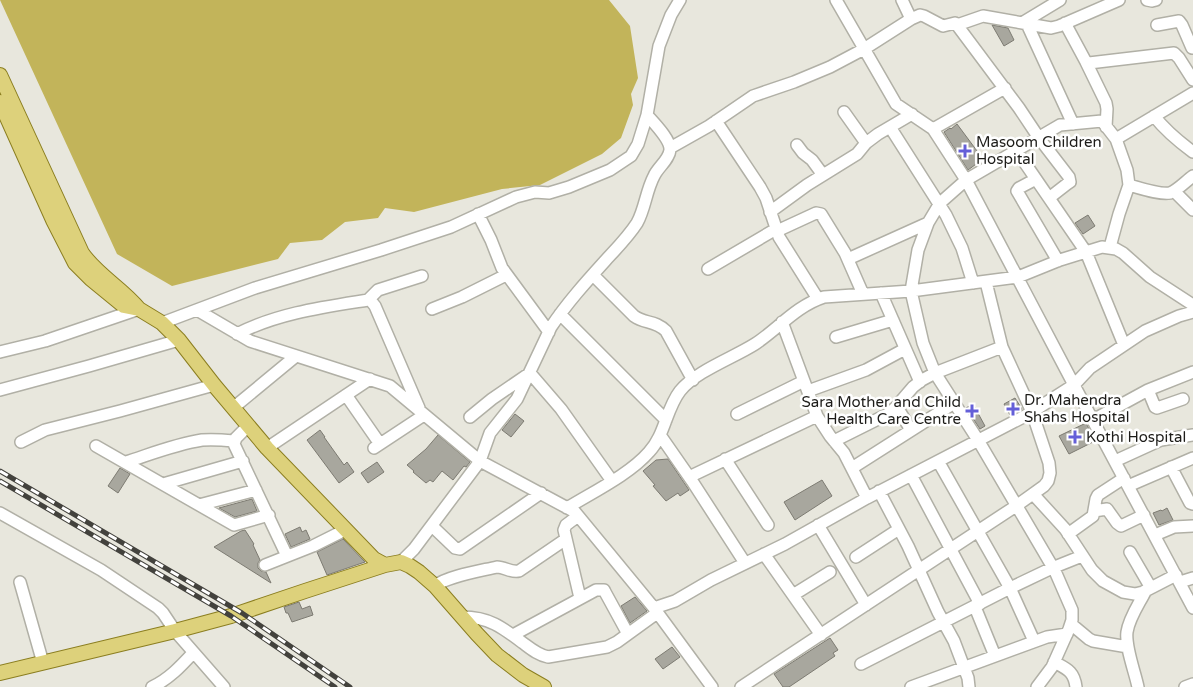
<svg xmlns="http://www.w3.org/2000/svg" width="1193" height="687" viewBox="0 0 1193 687" font-family="'Varela Round',sans-serif">
<style>
.water{fill:#c2b45a}
.building{fill:#a8a79e;stroke:#7d7b72}
.lines{fill:none;stroke-linecap:round;stroke-linejoin:round}
.minor-casing{stroke:#b1b0a6;stroke-width:14}
.major-casing{stroke:#8b7e20;stroke-width:16}
.minor{stroke:#fff;stroke-width:11}
.major{stroke:#ddd17b;stroke-width:14}
.rail-casing{stroke:#43423d;stroke-width:5}
.rail{stroke:#fff;stroke-width:3;stroke-dasharray:9;stroke-linecap:butt}
.poi-dot{fill:#645fd8;stroke:#fff;stroke-width:2}
.labels{text-anchor:middle;dominant-baseline:central;stroke-width:5;stroke-linejoin:round;paint-order:stroke}
.poi-label{font-size:15px;fill:#1d1c19;stroke:#fff;text-anchor:start}
</style>
<rect width="100%" height="100%" fill="#e8e7dd"/>
<path class="water" d="M0 0H609L630 26 638 78 631 94 633 105 621 138 602 154 540 185 502 189 414 212 385 208 378 218 345 222 322 240 290 243 278 259 172 286 117 254Z"/>
<path class="building" d="M992 25 1008 28 1014 40 1004 46Z
M957 124 983 159 968 170 944 132 950 128 951 129Z
M1088 215 1095 226 1083 234 1075 223Z
M1015 398 1022 409 1010 415 1004 404Z
M973 404 985 426 980 429 966 408Z
M515 414 524 421 511 437 502 430Z
M1086 423 1095 441 1069 454 1059 436Z
M320 430 325 437H324L344 465 347 462 354 472 339 483 307 440Z
M438 435 470 462 466 467 464 466 453 480 442 471 433 482 430 480 426 483 413 472 414 471 407 465 426 449Z
M668 459 689 490 680 496 678 493 666 501 653 486 655 485 643 471 656 460Z
M377 462 384 472 368 483 361 473Z
M120 468 130 474 118 493 108 486Z
M822 480 832 496 795 520 784 502Z
M252 499 257 511 235 517 219 508Z
M1167 508 1173 520 1159 525 1153 513 1161 510 1162 511Z
M300 527 302 532 306 530 310 539 291 547 285 534Z
M245 530 254 544 253 545 260 560 258 563V568L261 571 266 572 271 583 214 547 241 531Z
M343 539 365 562 327 575 317 552Z
M635 597 647 611 630 623 621 606Z
M299 602 302 609 310 606 313 615 292 622 288 613H286L284 607Z
M830 638 838 650 833 653 835 656 789 687H783L774 674Z
M672 647 680 657 663 669 655 659Z"/>
<g class="lines">
<defs>
<path id="minor" d="M836 0 896 104 933 129 966 180 940 203 928 223 918 250 911 291 923 343 935 373 978 440 1055 571 1072 610V620L1069 629 1052 667 1037 687
M902 0 911 19
M1147 0 1152 1 1156 0
M1022 23 1060 0
M1065 23 1086 62 1089 63 1174 53 1179 58 1193 80
M1027 24 1073 124
M957 25 983 16 1051 28 1059 26 1119 0
M1157 25 1179 21 1182 25 1192 48
M1086 62 1106 103 1107 109 1106 127
M1193 93 1116 139 1102 121 1060 125 966 180 1074 385 1193 608
M844 112 866 143
M1154 116C1165 130 1178 141 1193 152
M716 121 760 187 766 198 779 237 818 299
M890 127 946 215 962 248 973 283
M933 129 1005 88
M797 145 803 153 812 160 823 175
M670 148 709 126 753 96 794 82 830 67 864 49 911 19 920 15 924 16 943 26 955 23 957 25 1019 108 1039 138 1069 177 1070 182 1067 184 1049 198
M1016 150 1086 252 1124 345
M1036 179 1019 188 1017 191 1058 261
M1129 185C1140 188 1160 195 1170 193 1178 190 1186 181 1193 176
M1174 191 1193 210
M770 212 807 185 857 154 866 143 878 134 912 114
M478 214 491 240 502 268 549 332
M777 231 816 213 821 214 845 253 863 294
M1110 247 1119 214 1129 185 1127 170 1116 139
M848 259 928 223
M708 269 776 229
M593 275 634 316C645 324 655 320 666 331L693 380
M881 293 920 382
M368 300 378 290 422 276
M432 309 462 297 506 275
M197 310 250 341 390 386 480 461 575 512 654 608 712 687
M560 314 666 420
M782 322 817 416 830 436 844 453 867 498
M162 323 255 288 381 250 451 227 516 197 535 192 549 193 569 187 610 170 631 156 638 144 647 115 659 46 671 15 680 0
M237 334C278 313 324 307 368 300L371 301 375 306 419 408
M836 337 893 320
M0 352 45 341 139 309
M0 390 89 366 179 340
M1148 390 1155 407 1157 408 1183 399
M808 391 866 370 905 349
M346 395 380 444
M897 407 911 430
M233 408 296 356
M737 414 804 381
M470 417 492 399 530 373 561 409 612 481
M1093 420 1148 390 1193 372
M248 426 236 438 234 444 287 556
M660 435 692 481 745 563
M834 441 888 414 895 408 913 387 922 380 935 373 1002 347
M21 442 45 430 120 411 214 385
M96 446 234 525 269 515
M267 448 370 379
M374 448 424 415
M725 459 768 525
M938 461 1010 588 1034 641
M1115 461 1161 440 1193 435
M126 462C151 454 176 444 202 440 213 439 224 440 234 441
M1171 467 1190 503 1193 504
M852 468 954 403
M911 475 980 604
M689 477 817 416
M163 484 243 461
M1128 486 1193 458
M879 491 908 546 938 612 954 641 968 678 969 687
M1033 494 1065 529 1092 570 1103 581 1123 592 1135 594 1143 592 1176 575
M199 505 256 490
M567 508C593 492 630 474 649 452 665 435 666 409 680 391 696 371 733 358 755 344 778 329 796 306 824 297L911 291 1018 277 1060 260 1102 247 1116 249 1123 253 1150 277 1193 305
M1094 511 1107 509 1117 523 1121 526 1144 515
M0 513 101 570 158 608 163 613 175 631 224 687
M578 516 566 525 564 530 580 598
M818 525 866 605
M432 526 455 548 460 549 541 493
M1068 534 1093 516 1096 499 1098 495 1124 478
M1155 535 1174 527 1193 526
M1130 552 1151 588
M764 554 821 635
M856 557 899 529
M401 562 414 549 480 461 490 433 517 399 551 327C567 303 586 282 605 261 616 249 628 237 637 223 645 209 646 191 654 176 658 167 669 160 670 150 671 140 654 123 647 115
M265 565 313 546 345 530
M20 582 43 663
M1180 582 1193 578
M435 586C448 576 480 571 497 567 505 567 511 573 519 571L566 539
M793 595 830 572
M975 607 995 656
M654 608 675 601 711 580 785 544 867 498 1027 415 1074 385 1090 368 1145 331 1179 316 1193 312
M462 617C489 617 502 627 523 643 531 649 538 655 548 657L607 647 617 642 657 613
M1071 624 1089 639 1093 641 1128 647
M513 635 596 590H604L605 592 628 634
M1054 662C1067 669 1074 671 1076 687
M861 664 1008 589 1052 568 1082 556
M152 687C169 679 181 666 193 653
M741 687 1016 506 1044 486 1048 481 1050 473 1049 463 1032 412 1002 347 986 282
M911 687 1047 637 1067 634
M1138 687C1135 672 1125 647 1127 632 1129 618 1139 604 1145 592
M1185 687 1193 684"/>
<path id="major" d="M0 75 82 253C97 275 122 288 139 309
M0 102 53 220 75 263 91 279 124 306 139 309 162 323 179 340 214 385 267 448 374 559 385 565 401 562 410 566 419 572 435 586 477 634 497 655 523 675 544 687
M0 673 175 631 231 616 305 591 385 565"/>
</defs>
<use href="#minor" class="minor-casing"/>
<use href="#major" class="major-casing"/>
<use href="#minor" class="minor"/>
<use href="#major" class="major"/>
<defs>
<path id="rail" d="M0 471 242 613 350 687
M0 481 231 616 335 687"/>
</defs>
<use href="#rail" class="rail-casing"/>
<use href="#rail" class="rail"/>
</g>
<g class="poi-dot">
<path d="M962.5 143.5h5v5h5v5h-5v5h-5v-5h-5v-5h5z"/>
<path d="M1010.5 401.5h5v5h5v5h-5v5h-5v-5h-5v-5h5z"/>
<path d="M969.5 403.5h5v5h5v5h-5v5h-5v-5h-5v-5h5z"/>
<path d="M1072.5 429.5h5v5h5v5h-5v5h-5v-5h-5v-5h5z"/>
</g>
<g class="labels">
<g class="poi-label">
<text x="976" y="142">Masoom Children<tspan x="976" dy="17">Hospital</tspan></text>
<text x="1024" y="400">Dr. Mahendra<tspan x="1024" dy="17">Shahs Hospital</tspan></text>
<text x="961" y="402" text-anchor="end">Sara Mother and Child<tspan x="961" dy="17">Health Care Centre</tspan></text>
<text x="1086" y="437">Kothi Hospital</text>
</g>
</g>
</svg>
